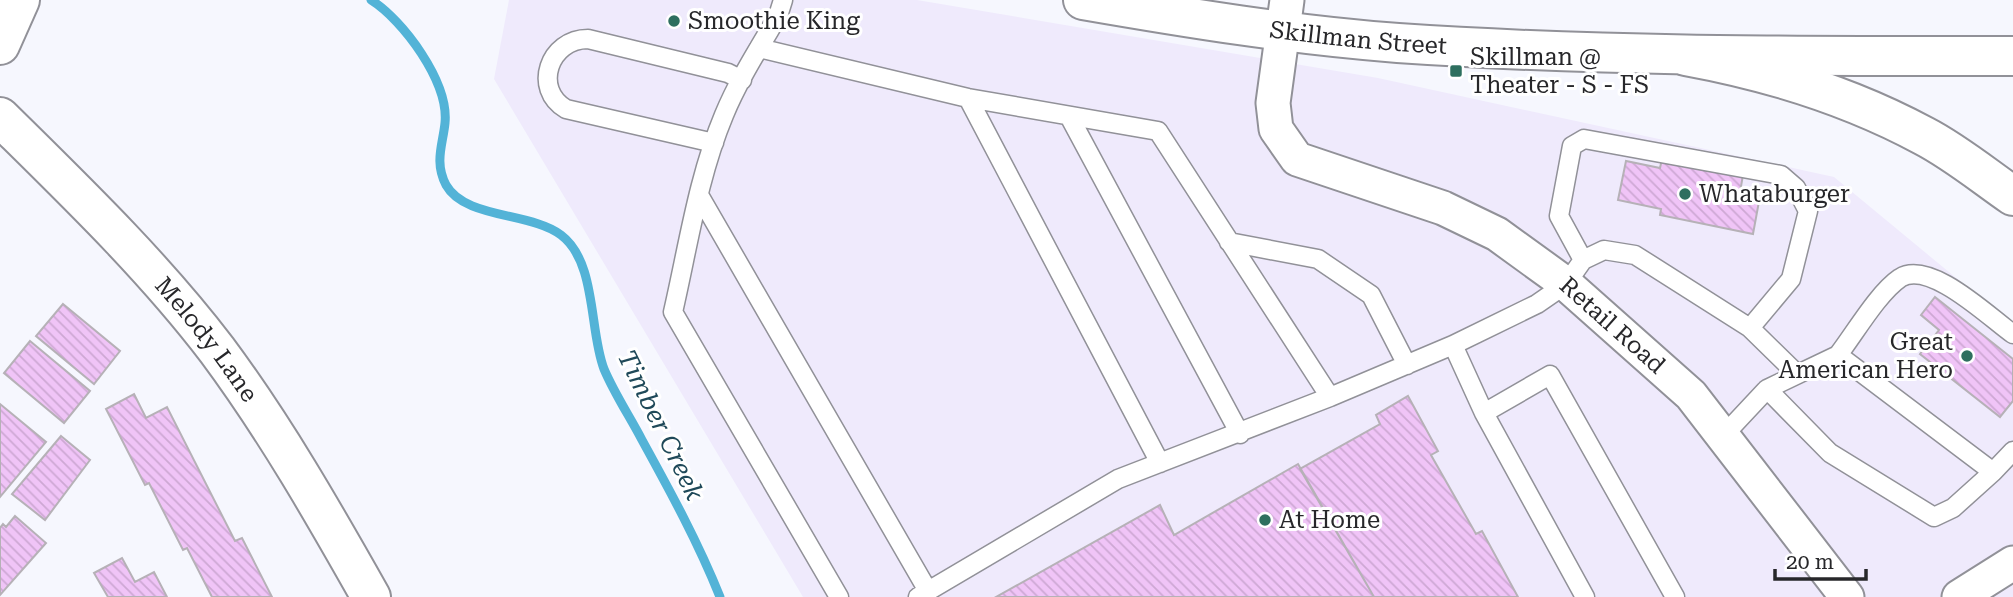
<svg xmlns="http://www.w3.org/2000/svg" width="2013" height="597" viewBox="0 0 2013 597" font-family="'Roboto Serif',serif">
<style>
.commercial{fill:#efeafc}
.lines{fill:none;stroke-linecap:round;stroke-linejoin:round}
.stream{stroke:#53b3d7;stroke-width:9}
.building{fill:url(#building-back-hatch);stroke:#b6b1b7;stroke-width:2}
.lane-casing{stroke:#919198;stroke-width:21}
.street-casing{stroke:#919198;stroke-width:37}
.secondary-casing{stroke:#919198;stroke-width:42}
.primary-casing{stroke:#919198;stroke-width:42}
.lane{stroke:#fff;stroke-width:18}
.street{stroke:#fff;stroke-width:33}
.secondary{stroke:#fff;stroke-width:38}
.primary{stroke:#fff;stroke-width:38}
.poi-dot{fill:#2e6f5f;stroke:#fff;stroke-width:2.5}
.labels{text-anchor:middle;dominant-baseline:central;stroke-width:6;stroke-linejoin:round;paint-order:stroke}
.poi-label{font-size:24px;fill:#27272a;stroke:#fff;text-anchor:start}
.street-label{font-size:24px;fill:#27272a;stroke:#fff}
.water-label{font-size:26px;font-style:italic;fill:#1f4959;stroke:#fff}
</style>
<defs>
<pattern id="building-back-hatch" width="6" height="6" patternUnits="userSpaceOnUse" patternTransform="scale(1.75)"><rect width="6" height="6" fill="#f0c4f7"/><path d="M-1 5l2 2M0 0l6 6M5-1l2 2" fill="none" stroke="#cea8d4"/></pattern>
</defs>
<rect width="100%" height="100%" fill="#f6f7fe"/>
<path class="commercial" d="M509 0H917L1378 78 1834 177 2013 325V597H803L494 79Z"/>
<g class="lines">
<path class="stream" d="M371 0C403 20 449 82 445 123 443 144 434 162 446 185 465 219 531 212 561 235 597 262 589 331 604 369 614 393 630 417 642 440 670 491 698 542 720 597"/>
</g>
<path class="building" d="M1662 159 1743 175 1740 192 1760 196 1753 234 1660 215 1661 209 1618 200 1626 161 1660 168Z
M1935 297 2013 359V401L2000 417 1920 354 1939 330 1921 315Z
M63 304 120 351 94 384 36 336Z
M30 341 90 391 64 423 4 373Z
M134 394 146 418 167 407 235 541 242 538 272 597H212L187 548 183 550 149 483 145 485 106 409Z
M1408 396 1438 451 1431 455 1476 534 1482 531 1518 597H1374L1300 469 1380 424 1376 415Z
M0 404 46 442 0 497Z
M61 436 90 460 45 520 12 494Z
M1298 464 1374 597H996L1160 505 1174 535Z
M15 516 46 543 0 595V528L3 524 6 527Z
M122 558 135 582 154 572 167 597H108L94 573Z"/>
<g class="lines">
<defs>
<path id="lane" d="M783 0 778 16C759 48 738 81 724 115 698 177 688 247 673 312L839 597
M759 48 968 98 1158 131 1330 397
M968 98 1160 463
M1069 116 1240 434
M714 143 566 109C532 89 549 39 588 39L728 73 742 80
M699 195 928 591
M1229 242 1318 259 1371 295 1407 365
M1583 260 1559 216 1572 146 1584 139 1781 175 1796 188 1808 211 1791 279 1750 328
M1453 345 1484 413 1585 597
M1838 355C1855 333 1878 293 1900 278 1930 259 1990 318 2013 334
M1484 413 1550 375 1675 597
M1723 436 1767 389 1830 453 1934 517 1953 508 1993 472 1838 355 1767 389
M1993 472 2013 451
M918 597 1118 479 1330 397 1453 345 1537 304 1566 284 1583 260 1604 250 1635 255 1750 328 1796 373"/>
<g id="street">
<path id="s1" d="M1287 0 1273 103 1276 129 1297 159 1443 208 1497 234 1566 284 1691 395 1847 597"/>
<path d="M1959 597 2013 563"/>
</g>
<g id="secondary">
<path id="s2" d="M1083 0C1187 18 1293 35 1398 43 1603 57 1808 56 2013 56"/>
<path d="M0 45 20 0"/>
<path id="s3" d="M0 117C75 191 153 266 217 350 275 428 323 512 371 597"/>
</g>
<path id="primary" d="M1686 56C1768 71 1850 96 1924 136 1955 152 1984 176 2013 196"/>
</defs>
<use href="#lane" class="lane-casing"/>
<use href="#street" class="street-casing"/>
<use href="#secondary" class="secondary-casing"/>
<use href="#primary" class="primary-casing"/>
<use href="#lane" class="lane"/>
<use href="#street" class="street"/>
<use href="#secondary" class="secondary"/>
<use href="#primary" class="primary"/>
</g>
<g class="poi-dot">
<circle cx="674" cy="21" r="7"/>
<rect x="1449" y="64" width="14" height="14" rx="3.5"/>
<circle cx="1685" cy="194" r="7"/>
<circle cx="1967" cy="356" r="7"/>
<circle cx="1265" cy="520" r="7"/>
</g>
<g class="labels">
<g class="poi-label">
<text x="688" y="21">Smoothie King</text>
<text x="1470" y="57">Skillman @<tspan x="1470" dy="28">Theater - S - FS</tspan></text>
<text x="1699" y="194">Whataburger</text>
<text x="1953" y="342" text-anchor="end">Great<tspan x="1953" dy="28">American Hero</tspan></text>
<text x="1279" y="520">At Home</text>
</g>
<g class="street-label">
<text stroke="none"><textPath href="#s2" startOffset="278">Skillman Street</textPath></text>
<text stroke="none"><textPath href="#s1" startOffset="528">Retail Road</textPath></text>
<text stroke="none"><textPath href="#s3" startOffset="304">Melody Lane</textPath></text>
</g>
<g class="water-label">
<text transform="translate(661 425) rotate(64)">Timber Creek</text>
</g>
</g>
<path d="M1775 569v10h91v-10" fill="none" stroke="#27272a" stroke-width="3.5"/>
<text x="1786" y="569" font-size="21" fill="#27272a" stroke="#ffffff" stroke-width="5" paint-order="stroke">20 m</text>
</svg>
